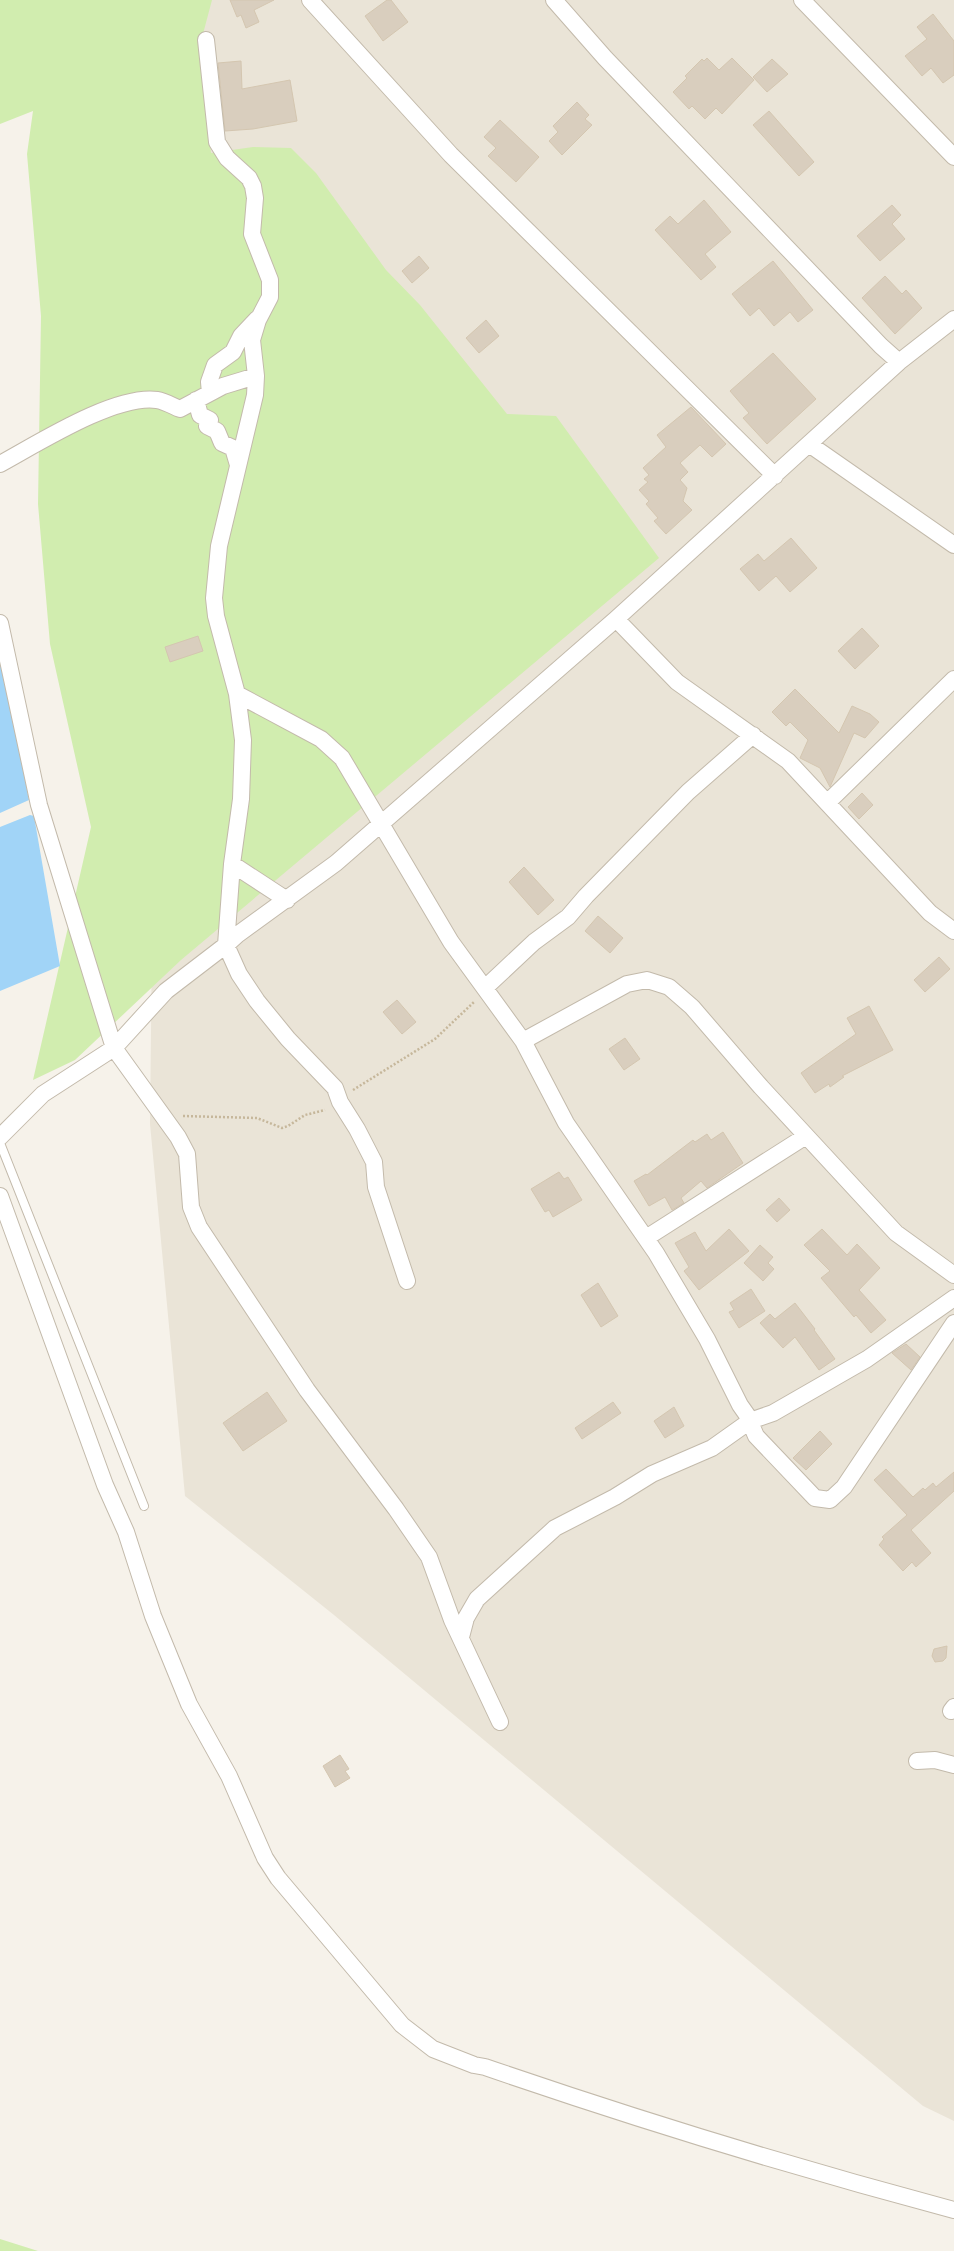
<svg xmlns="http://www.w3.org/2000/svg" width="954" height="2251" viewBox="0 0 954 2251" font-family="Mulish,sans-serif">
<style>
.residential{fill:#eae4d7}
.green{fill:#d1edaf}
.water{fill:#a1d4f7}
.building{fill:#d9cebe;stroke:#d4c6b0}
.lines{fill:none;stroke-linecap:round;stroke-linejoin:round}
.service-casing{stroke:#c3baab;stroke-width:10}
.minor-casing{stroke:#c3baab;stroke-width:18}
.path{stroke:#c6b79b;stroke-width:2.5;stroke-dasharray:2 2;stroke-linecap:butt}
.service{stroke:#fff;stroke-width:8}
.minor{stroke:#fff;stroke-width:16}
</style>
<rect width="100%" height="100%" fill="#f6f2ea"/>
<path class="residential" d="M197 0H954V2121L923 2106 334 1615 185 1496 150 1124 160 188Z"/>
<path class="green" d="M0 0H212L199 49 211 153 253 147 291 148 316 173 386 270 420 305 507 414 556 416 659 558 181 960 75 1060 33 1080 91 827 50 644 38 504 41 316 27 154 33 111 0 124Z
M0 2239 38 2251H0Z"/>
<path class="water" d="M1 654 29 800 0 813V655Z
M30 815 34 816 60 966 0 991V827Z"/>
<path class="building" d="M230 0H274L254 10 259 22 246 28 241 15 237 17Z
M387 0H391L408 22 383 41 365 16Z
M933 14 954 41V75L943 83 931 68 922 76 905 56 927 39 917 27Z
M707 58 719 70 732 58 754 80 722 114 716 108 705 119 692 106 689 109 673 92 687 78 685 76 702 59 704 61Z
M772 59 788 74 767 92 753 77Z
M241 61 242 89 290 80 297 121 253 129 225 131 218 63Z
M577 102 589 115 585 119 592 125 562 155 549 141 558 132 553 126Z
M769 111 814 162 799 176 753 125Z
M500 120 539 157 516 182 488 156 496 148 484 137Z
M704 200 731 232 705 254 716 267 701 280 655 230 670 216 678 224Z
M892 205 901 215 892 224 905 239 880 261 857 236Z
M419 256 429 268 412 283 402 271Z
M773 261 813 310 798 322 790 312 774 326 759 308 750 316 732 294Z
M885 276 902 294 906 290 922 308 895 334 862 298Z
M486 320 499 336 479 353 466 338Z
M773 353 816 399 767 444 743 418 749 413 730 391Z
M691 407 726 444 712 457 700 445 680 463 688 472 680 480 687 488 683 501 692 510 666 534 654 521 658 518 646 504 649 501 639 490 648 482 644 479 649 475 643 468 666 447 657 435Z
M791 538 817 568 790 592 776 576 759 591 740 569 758 554 764 561Z
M862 628 879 646 855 669 838 651Z
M198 636 203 651 170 662 165 647Z
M795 689 839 733 852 706 870 714 879 722 865 738 854 733 830 787 820 768 800 758 808 740 790 722 786 726 772 712Z
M862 793 873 805 859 819 848 807Z
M524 867 554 900 538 915 509 882Z
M598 916 623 938 610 953 585 931Z
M939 957 950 969 925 992 914 980Z
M397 1000 416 1022 402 1034 383 1012Z
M869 1006 893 1050 842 1076 844 1077 830 1087 829 1084 815 1093 801 1073 856 1034 847 1018Z
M625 1038 640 1059 624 1070 609 1049Z
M723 1132 743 1163 707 1188 701 1181 681 1198 684 1203 672 1210 665 1197 649 1206 634 1181 646 1174 647 1175 693 1140 695 1142 707 1134 711 1140Z
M559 1172 564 1179 568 1177 582 1200 553 1217 549 1210 545 1212 531 1189Z
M779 1198 790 1210 777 1222 766 1210Z
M729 1229 749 1251 699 1290 684 1271 689 1267 675 1243 695 1232 706 1251Z
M822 1229 847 1255 857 1244 880 1268 859 1290 886 1320 871 1333 856 1315 854 1317 821 1278 830 1271 804 1245Z
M760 1245 773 1257 768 1263 774 1269 763 1281 744 1263Z
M598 1283 618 1316 601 1327 581 1295Z
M751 1289 765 1311 739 1328 729 1312 734 1310 730 1303Z
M795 1303 815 1329 814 1330 835 1359 819 1370 795 1337 783 1348 760 1323 770 1314 775 1319Z
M906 1344 920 1357 911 1370 892 1353Z
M267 1392 287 1421 243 1451 223 1423Z
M613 1402 621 1413 582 1439 575 1428Z
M674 1407 684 1426 665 1438 654 1421Z
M820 1431 832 1444 806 1470 793 1458Z
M886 1469 913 1497 923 1488 925 1490 933 1483 936 1487 954 1472V1491L911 1530 931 1553 916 1567 912 1562 903 1571 879 1545 884 1539 882 1537 907 1515 874 1480Z
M947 1646 946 1658 943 1661 935 1662 932 1656 934 1649Z
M340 1755 349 1769 345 1771 350 1778 335 1787 323 1766Z"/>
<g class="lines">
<defs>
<path id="service" d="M0 1143 144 1506"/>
<path id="minor" d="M310 0 451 155 775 476
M554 0 605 58 881 346 899 362
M802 0 954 157
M206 40 217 142 227 158 249 178 253 186 255 198 252 234 270 280V297L258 320 252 340 256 376 255 395 219 546 214 598 216 616 237 694 243 740 241 799 232 864 287 900
M210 393 223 386 256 376
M196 400 200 415 210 420 207 426 217 431 222 443 233 448 238 465
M809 444 954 545
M0 464C37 444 115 394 157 400 164 401 173 406 180 409L210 393 209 382 215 365 233 352 241 336 257 319
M616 619 677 682 788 761 930 913 954 931
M0 623 39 805 114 1048 178 1137 187 1154 191 1207 199 1227 307 1390 396 1509 429 1557 452 1620 500 1722
M237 694 321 739 342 758 451 942 523 1041 566 1123 656 1253 707 1339 740 1405 747 1415 756 1436 815 1498 830 1500 844 1487 954 1323
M827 803 954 679
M232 864 226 945 239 974 257 1001 288 1039 335 1088 340 1102 357 1129 374 1162 376 1187 407 1281
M486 987 534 942 568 917 586 896 688 792 753 735
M523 1041 627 984 647 980 669 987 692 1007 761 1087 896 1233 954 1275
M0 1137 43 1094 114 1048 166 991 226 945 237 935 336 863 616 619 899 362 954 319
M0 1196 105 1485 126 1532 153 1616 189 1704 229 1776 265 1858 278 1878 402 2025 433 2049 474 2065 485 2067C639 2120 796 2168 954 2210
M646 1238 806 1136
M461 1637 466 1618 477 1599 555 1528 615 1497 652 1474 712 1448 750 1421 773 1413 867 1359 954 1298
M951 1711 954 1707
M917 1761 935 1760 954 1765"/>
</defs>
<use href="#service" class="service-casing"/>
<use href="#minor" class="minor-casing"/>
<path class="path" d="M353 1090 435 1039 474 1002
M183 1116 257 1118 282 1128 288 1126 305 1115 325 1110"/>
<use href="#service" class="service"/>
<use href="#minor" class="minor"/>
</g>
</svg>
